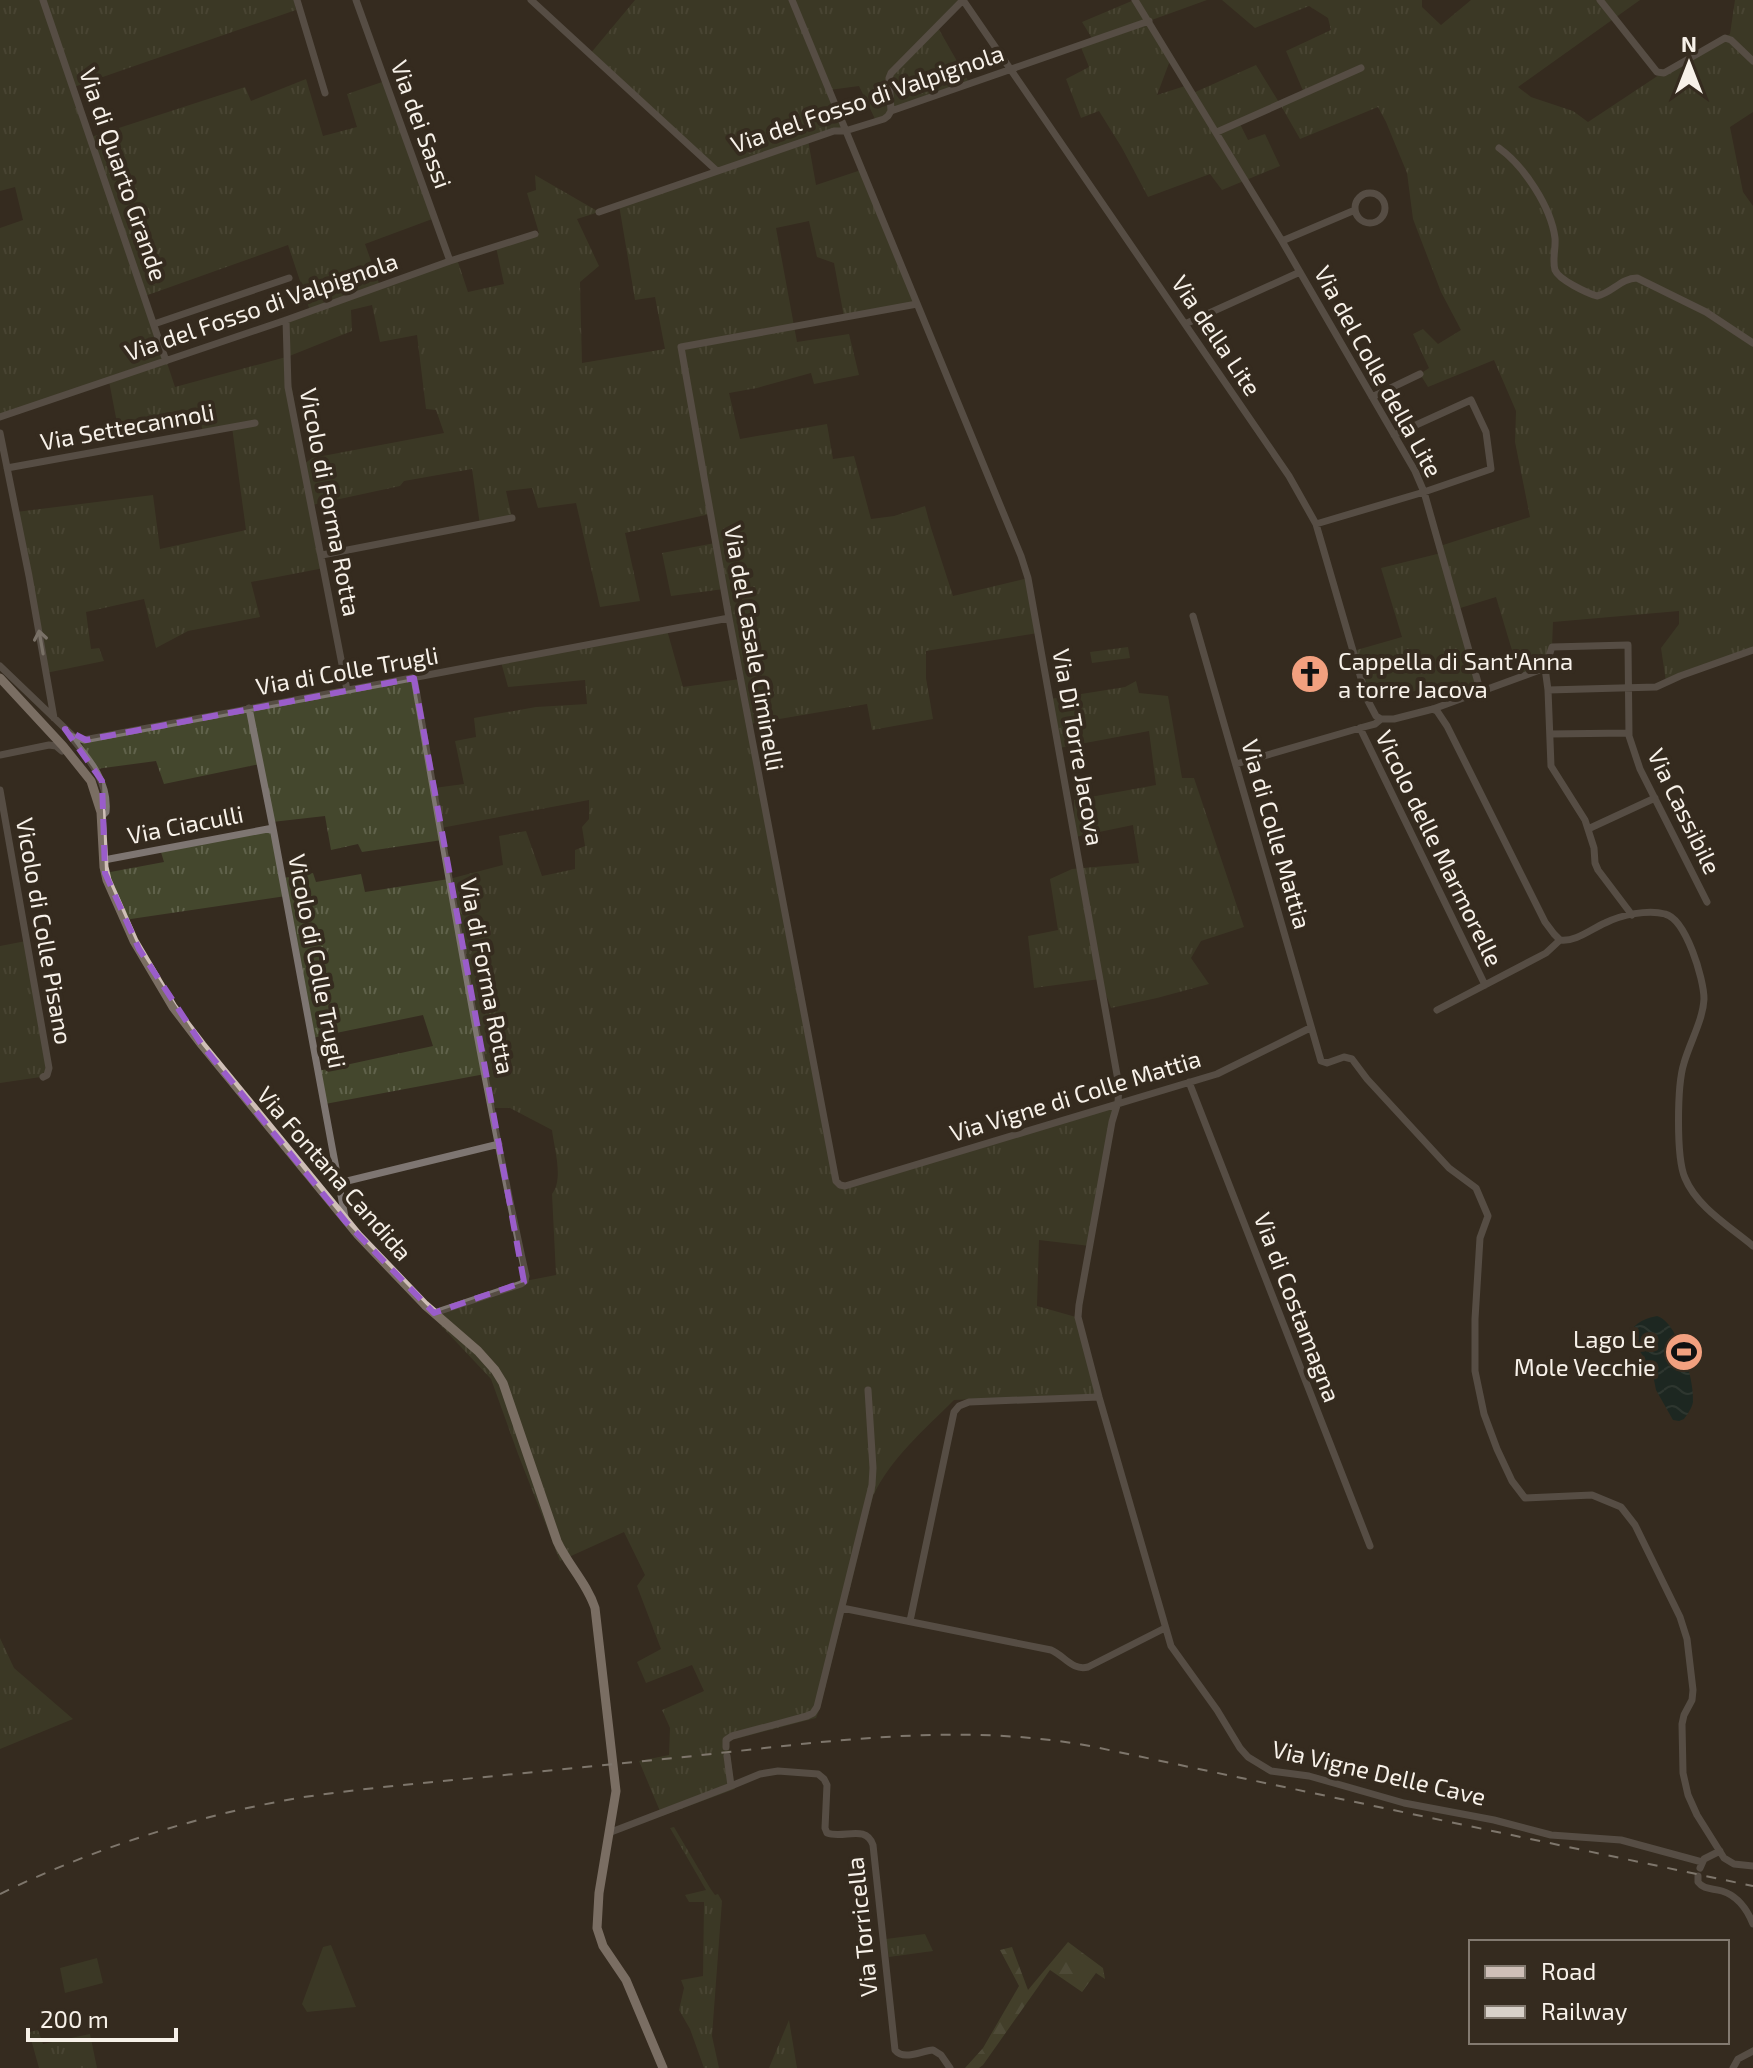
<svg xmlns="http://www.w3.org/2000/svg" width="1753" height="2068" viewBox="0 0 1753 2068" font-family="'Exo 2',sans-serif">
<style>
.grass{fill:url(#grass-tufts);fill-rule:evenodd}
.forest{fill:url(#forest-firs)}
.green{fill:#44472d}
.water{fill:url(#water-waves)}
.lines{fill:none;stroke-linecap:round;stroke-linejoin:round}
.minor{stroke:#7e7672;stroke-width:7}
.major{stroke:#cfbfb7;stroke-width:9}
.rail{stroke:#d8d1c9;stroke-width:2;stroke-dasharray:10 10;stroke-linecap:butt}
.oneway{stroke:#cdc6bf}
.marked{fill:none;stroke:#9a5dca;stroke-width:6;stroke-dasharray:16 10;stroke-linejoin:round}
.labels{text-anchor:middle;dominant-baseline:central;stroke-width:8;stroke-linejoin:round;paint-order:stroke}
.street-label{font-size:24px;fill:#f7f1e9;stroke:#352b1f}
.poi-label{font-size:24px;fill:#f7f1e9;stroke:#352b1f;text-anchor:start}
</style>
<defs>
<pattern id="grass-tufts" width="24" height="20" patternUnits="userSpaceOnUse" patternTransform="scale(2)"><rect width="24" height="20" fill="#44472d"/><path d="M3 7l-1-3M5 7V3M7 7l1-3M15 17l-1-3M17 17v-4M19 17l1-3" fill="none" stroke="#60624b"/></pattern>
<pattern id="forest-firs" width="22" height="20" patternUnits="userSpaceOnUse" patternTransform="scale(2)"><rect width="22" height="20" fill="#545839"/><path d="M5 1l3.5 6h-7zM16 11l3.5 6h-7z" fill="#6d7056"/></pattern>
<pattern id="water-waves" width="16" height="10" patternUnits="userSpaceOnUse" patternTransform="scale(2)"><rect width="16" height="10" fill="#012324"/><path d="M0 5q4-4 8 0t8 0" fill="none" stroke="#274344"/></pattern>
</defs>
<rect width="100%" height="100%" fill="#352b1f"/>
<path class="grass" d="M0 0H294L296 10 74 87 91 137 245 87 251 101 306 79 323 136 357 127 347 94 385 81 435 218 365 244 380 286 457 259 468 292 504 284 496 247 539 233 527 193 536 190 535 175 599 212 577 219 599 266 580 282 582 363 665 349 655 297 635 300 619 205 716 171 590 54 635 0H963L937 26 970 84 891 111 876 121 859 86 829 90 845 131 808 140 816 185 861 170 917 304 844 317 834 263 817 257 809 221 776 228 797 342 849 334 859 375 814 384 811 373 757 388 729 393 740 439 827 424 833 459 854 456 871 519 894 516 925 506 931 528 953 596 1028 578 1038 633 926 651V678L933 719 872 730 867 704 750 724 835 1178 845 1186 1118 1102 1090 1246 1039 1240 1037 1306 1076 1317 1098 1394 954 1400C925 1429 890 1459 873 1496L820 1708 816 1718 728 1741 735 1789 662 1816 639 1761 669 1755 670 1728 662 1710 704 1691 692 1665 646 1683 637 1662 661 1649 637 1586 645 1575 624 1532 560 1561 518 1454 491 1379 430 1314 525 1281 556 1275 552 1194C564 1179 554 1148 552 1130L510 1108H492L485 1074 325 1104 318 1071 433 1046 423 1015 312 1038 286 896 124 920 105 873 164 862 160 849 273 828 283 878 313 873 316 882 361 874 365 892 449 879 503 865 499 836 526 831 542 876 575 869V850L585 846 582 827 589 819V800L441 828 442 840 362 852 358 844 331 850 325 816 272 822 260 764 164 784 156 761 96 769 80 740 414 678 434 788 464 784 455 741 476 737 474 718 536 707 587 704 585 680 508 687 501 662 667 630 683 687 740 679 724 589 671 596 662 553 715 543 710 514 625 533 640 601 600 607 576 503 538 508 532 488 506 491 512 518 480 525 472 469 404 481 400 486 312 505 324 568 251 582 260 617 188 631 156 648 144 599 86 612 91 649 99 648 104 661 46 673 16 512 153 495 160 549 246 530 232 427 203 432 197 409 117 423 109 381 0 417V228L23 220 15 187 0 191ZM288 245 310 311 286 320V357L175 387 145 296ZM372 305 380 342 417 335 426 409 436 410 444 433 312 458 304 464 287 357 352 331 351 310Z
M1134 0H1207L1149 21 1171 58 1157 95 1188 85 1193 93 1256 65 1280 104 1304 93 1286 51 1331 30 1328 18 1309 6 1255 28 1222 0H1422V7L1441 25 1471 0H1640L1518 87 1531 97 1573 111 1588 122 1662 73 1730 34 1735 0H1753V112L1730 127 1743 192 1753 206V650L1666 682 1661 648 1679 624V611L1553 622 1552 647 1545 668 1520 677 1496 597 1457 609 1481 693 1463 699 1458 680 1367 703 1353 651 1402 637 1381 568 1441 553 1440 546 1530 517 1515 442 1516 411 1494 360 1428 387 1420 374 1429 368 1413 334 1423 329 1438 344 1461 330 1441 292 1413 219 1407 173 1386 122 1378 107 1300 139 1280 104 1239 122 1248 140 1265 134 1280 166 1222 190 1210 174 1148 197 1122 148 1099 111 1081 118 1066 79 1089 67 1080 45 1093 40 1082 22Z
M1128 647 1130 658 1092 663 1090 652Z
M1136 681 1139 693 1168 696 1182 778H1194L1244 927 1201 941 1191 958 1209 984 1157 998 1111 1008 1100 979 1034 988 1028 936 1058 930 1050 879 1072 869 1139 863 1133 825 1075 837 1074 800 1156 785 1149 731 1059 748 1050 699 1125 687Z
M26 941 48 1071 41 1077 0 1083V946Z
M0 1638 14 1668 73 1719 0 1749Z
M674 1827 710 1888 715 1895 718 1894 722 1901 712 2036 719 2068H704L690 2029 679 2010 684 1988 681 1980 703 1976 704 1902H689L685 1895 706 1890 670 1828Z
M925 1934 933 1951 889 1957 886 1939Z
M789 2020 797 2068H769Z
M38 2030 43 2044 90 2034 97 2068H39L29 2032Z"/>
<path class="forest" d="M1068 1942 1103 1968 1105 1979 1096 1973 1082 1992 1050 1970 983 2065 979 2068H965L983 2048 1019 1986 1000 1950 1012 1947 1028 1990Z"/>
<path class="green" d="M331 1945 356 2007 307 2012 302 2004 323 1947Z
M97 1958 103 1983 65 1993 60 1968Z"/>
<path class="water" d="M1657 1316C1678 1322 1695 1381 1693 1402 1692 1408 1687 1415 1684 1419L1679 1421 1673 1420 1656 1390 1652 1370 1630 1336C1631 1324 1646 1318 1657 1316Z"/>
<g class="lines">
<path class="minor" d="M43 0 166 361
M297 0 325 93
M356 0 450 261
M531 0 717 171
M792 0 1021 556 1028 578 1119 1086 1118 1102 1112 1122 1079 1305 1078 1317 1099 1397 1171 1646 1217 1710 1240 1748 1248 1757 1271 1771 1309 1776 1404 1803 1494 1820 1551 1835 1621 1840 1702 1862
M963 0 1289 476 1316 524 1367 699 1376 716 1381 719
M1135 0 1282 241 1415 471 1424 492 1481 693
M1600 0 1657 72 1664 73 1725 38 1731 40 1753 61
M891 111 889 78 891 73 963 0
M1217 132 1361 68
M1499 148C1524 166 1551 207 1555 238 1556 248 1552 260 1555 270 1559 280 1587 293 1597 296 1612 293 1621 278 1637 278L1706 312 1753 343
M1355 208a15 15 0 1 1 30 0a15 15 0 1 1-30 0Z
M599 212 834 131H845L884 119 888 116 891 111 1149 21
M1282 241 1355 210
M917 304 681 347 729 618 836 1181 840 1185 845 1186 1217 1074 1310 1028
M286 320 288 387 347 690
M154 324 289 278
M1185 324 1300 272
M1372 397 1420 374
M0 417 286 320 450 261 535 234
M0 433 29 576 54 718
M7 468 255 423
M1316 524 1424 492 1491 469 1486 432 1471 400 1394 435
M322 555 512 518
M1193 616 1321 1061 1327 1063 1344 1057 1352 1059 1367 1079 1449 1168 1476 1188 1488 1216 1480 1238 1475 1319V1371L1484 1414 1497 1449 1512 1481 1525 1498 1592 1495 1621 1507 1635 1525 1680 1617 1687 1639 1693 1690 1692 1700 1684 1715 1682 1724 1683 1773 1688 1795 1697 1815 1724 1858 1734 1864 1753 1866
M0 666 74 737 84 740 729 618
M414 678C449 877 482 1078 526 1276L525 1281 521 1284 434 1313
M1548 690 1656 687 1680 676 1753 650
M249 708 273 828 345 1217
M1433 709 1437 711 1447 726 1545 922 1554 934 1560 940
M1360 728 1485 985
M1550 734 1628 733
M71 737C89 759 109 782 106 812L102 816
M0 755 49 745 56 746 62 751
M1236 764 1360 728 1375 724 1381 719H1394L1433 709 1545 668
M0 790 49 1068 47 1075 43 1077
M1588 829 1655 798
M104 860 273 828
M1632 915 1598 870 1595 863 1594 848 1585 820 1551 766 1548 690 1545 668 1552 647 1628 645 1629 736 1640 769 1707 902
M1437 1010 1546 953 1560 940C1576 942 1591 929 1605 923 1621 915 1648 909 1665 914 1686 919 1704 979 1704 999 1703 1020 1690 1042 1684 1063 1677 1085 1676 1157 1685 1178 1697 1207 1729 1226 1753 1246
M1189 1082 1370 1546
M339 1183 499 1144
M842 1608 1051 1650C1065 1656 1072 1671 1088 1667L1165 1628
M910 1621 954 1412 959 1406 969 1402 1099 1397
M726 1747V1740L732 1736 807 1716 813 1713 817 1707 872 1485 873 1468 868 1390
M731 1786 760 1774 778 1771 818 1774 824 1779 827 1785 825 1828 827 1833C844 1839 866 1824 873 1845L895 2050C904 2061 920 2051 933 2050L941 2055 950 2068
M611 1832 731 1786 727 1756
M1700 1868 1704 1859 1720 1851
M1698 1876V1882C1704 1890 1712 1888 1722 1891 1738 1896 1747 1909 1753 1924
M1733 2068 1738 2059 1753 2051"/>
<path class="major" d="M0 678 63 746 91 781 101 812 104 867 107 880 134 941 173 1007 202 1045 358 1235 425 1305 478 1351 495 1370 503 1383 557 1541C568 1565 587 1583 595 1608L616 1791 599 1893 597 1928 603 1946 626 1980 663 2068"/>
<path class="rail" d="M0 1894C94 1848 195 1816 298 1798 349 1790 402 1785 454 1780 524 1773 594 1766 664 1759 805 1745 948 1720 1090 1746L1753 1886"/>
</g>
<defs><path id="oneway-shaft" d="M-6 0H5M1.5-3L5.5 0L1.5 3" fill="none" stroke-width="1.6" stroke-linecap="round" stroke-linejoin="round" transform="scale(2)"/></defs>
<use class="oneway" href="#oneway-shaft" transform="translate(41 642) rotate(-100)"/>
<path d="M0 0H1753V2068H0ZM414 678 524 1282 434 1313 346 1222 202 1045 139 949 105 873 102 781 65 729 86 740Z" fill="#352b1f" fill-opacity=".55" fill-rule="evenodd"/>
<path class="marked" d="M414 678 524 1282 434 1313 346 1222 202 1045 139 949 105 873 102 781 65 729 86 740Z"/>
<defs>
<symbol id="church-disc" viewBox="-11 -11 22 22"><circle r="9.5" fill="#f2a07f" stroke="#352b1f"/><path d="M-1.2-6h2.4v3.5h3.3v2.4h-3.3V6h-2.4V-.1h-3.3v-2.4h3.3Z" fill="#111"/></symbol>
<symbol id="stadium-disc" viewBox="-11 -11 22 22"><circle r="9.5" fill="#f2a07f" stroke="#352b1f"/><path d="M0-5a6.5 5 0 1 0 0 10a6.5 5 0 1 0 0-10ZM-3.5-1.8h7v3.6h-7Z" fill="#111"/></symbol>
</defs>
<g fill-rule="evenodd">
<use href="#church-disc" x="1288" y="652" width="44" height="44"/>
<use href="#stadium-disc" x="1662" y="1330" width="44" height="44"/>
</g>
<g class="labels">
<g class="street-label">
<text transform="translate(867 98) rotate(-19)">Via del Fosso di Valpignola</text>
<text transform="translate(422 124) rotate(70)">Via dei Sassi</text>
<text transform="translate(124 174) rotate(71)">Via di Quarto Grande</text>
<text transform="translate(261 306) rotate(-19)">Via del Fosso di Valpignola</text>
<text transform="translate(1217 335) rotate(56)">Via della Lite</text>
<text transform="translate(1379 371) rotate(61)">Via del Colle della Lite</text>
<text transform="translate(127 426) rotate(-10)">Via Settecannoli</text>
<text transform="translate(331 502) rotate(79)">Vicolo di Forma Rotta</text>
<text transform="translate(755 648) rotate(80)">Via del Casale Ciminelli</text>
<text transform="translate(347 670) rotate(-10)">Via di Colle Trugli</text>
<text transform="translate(1079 747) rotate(80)">Via Di Torre Jacova</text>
<text transform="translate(1685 811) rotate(64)">Via Cassibile</text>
<text transform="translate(185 824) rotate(-11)">Via Ciaculli</text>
<text transform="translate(1277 834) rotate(74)">Via di Colle Mattia</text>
<text transform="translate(1440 848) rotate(64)">Vicolo delle Marmorelle</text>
<text transform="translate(45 931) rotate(80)">Vicolo di Colle Pisano</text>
<text transform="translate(318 961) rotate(79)">Vicolo di Colle Trugli</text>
<text transform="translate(488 976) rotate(79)">Via di Forma Rotta</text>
<text transform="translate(1075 1095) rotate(-17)">Via Vigne di Colle Mattia</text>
<text transform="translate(335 1173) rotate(49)">Via Fontana Candida</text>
<text transform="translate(1298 1307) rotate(69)">Via di Costamagna</text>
<text transform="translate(1379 1772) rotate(13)">Via Vigne Delle Cave</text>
<text transform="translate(861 1927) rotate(-96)">Via Torricella</text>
</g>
<g class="poi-label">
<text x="1338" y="660">Cappella di Sant'Anna<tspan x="1338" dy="28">a torre Jacova</tspan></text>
<text x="1656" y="1338" text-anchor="end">Lago Le<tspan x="1656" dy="28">Mole Vecchie</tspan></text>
</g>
</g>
<rect x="1469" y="1940" width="260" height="104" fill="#352b1f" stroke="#837a70" stroke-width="2"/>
<rect x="1485" y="1966" width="40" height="12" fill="#cfbfb7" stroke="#837a70" stroke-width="2"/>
<text x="1541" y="1980" font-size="24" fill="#f7f1e9">Road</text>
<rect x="1485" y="2006" width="40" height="12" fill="#d8d1c9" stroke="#837a70" stroke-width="2"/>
<text x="1541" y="2020" font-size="24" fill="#f7f1e9">Railway</text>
<g transform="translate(1689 64)" stroke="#352b1f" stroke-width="6" paint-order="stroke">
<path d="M0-6L14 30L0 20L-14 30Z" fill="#f7f1e9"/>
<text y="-12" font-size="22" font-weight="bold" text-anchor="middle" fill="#f7f1e9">N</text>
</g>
<path d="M28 2028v12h148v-12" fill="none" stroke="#f7f1e9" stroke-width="4"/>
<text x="40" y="2028" font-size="24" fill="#f7f1e9" stroke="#352b1f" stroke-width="6" paint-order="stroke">200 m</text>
</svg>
